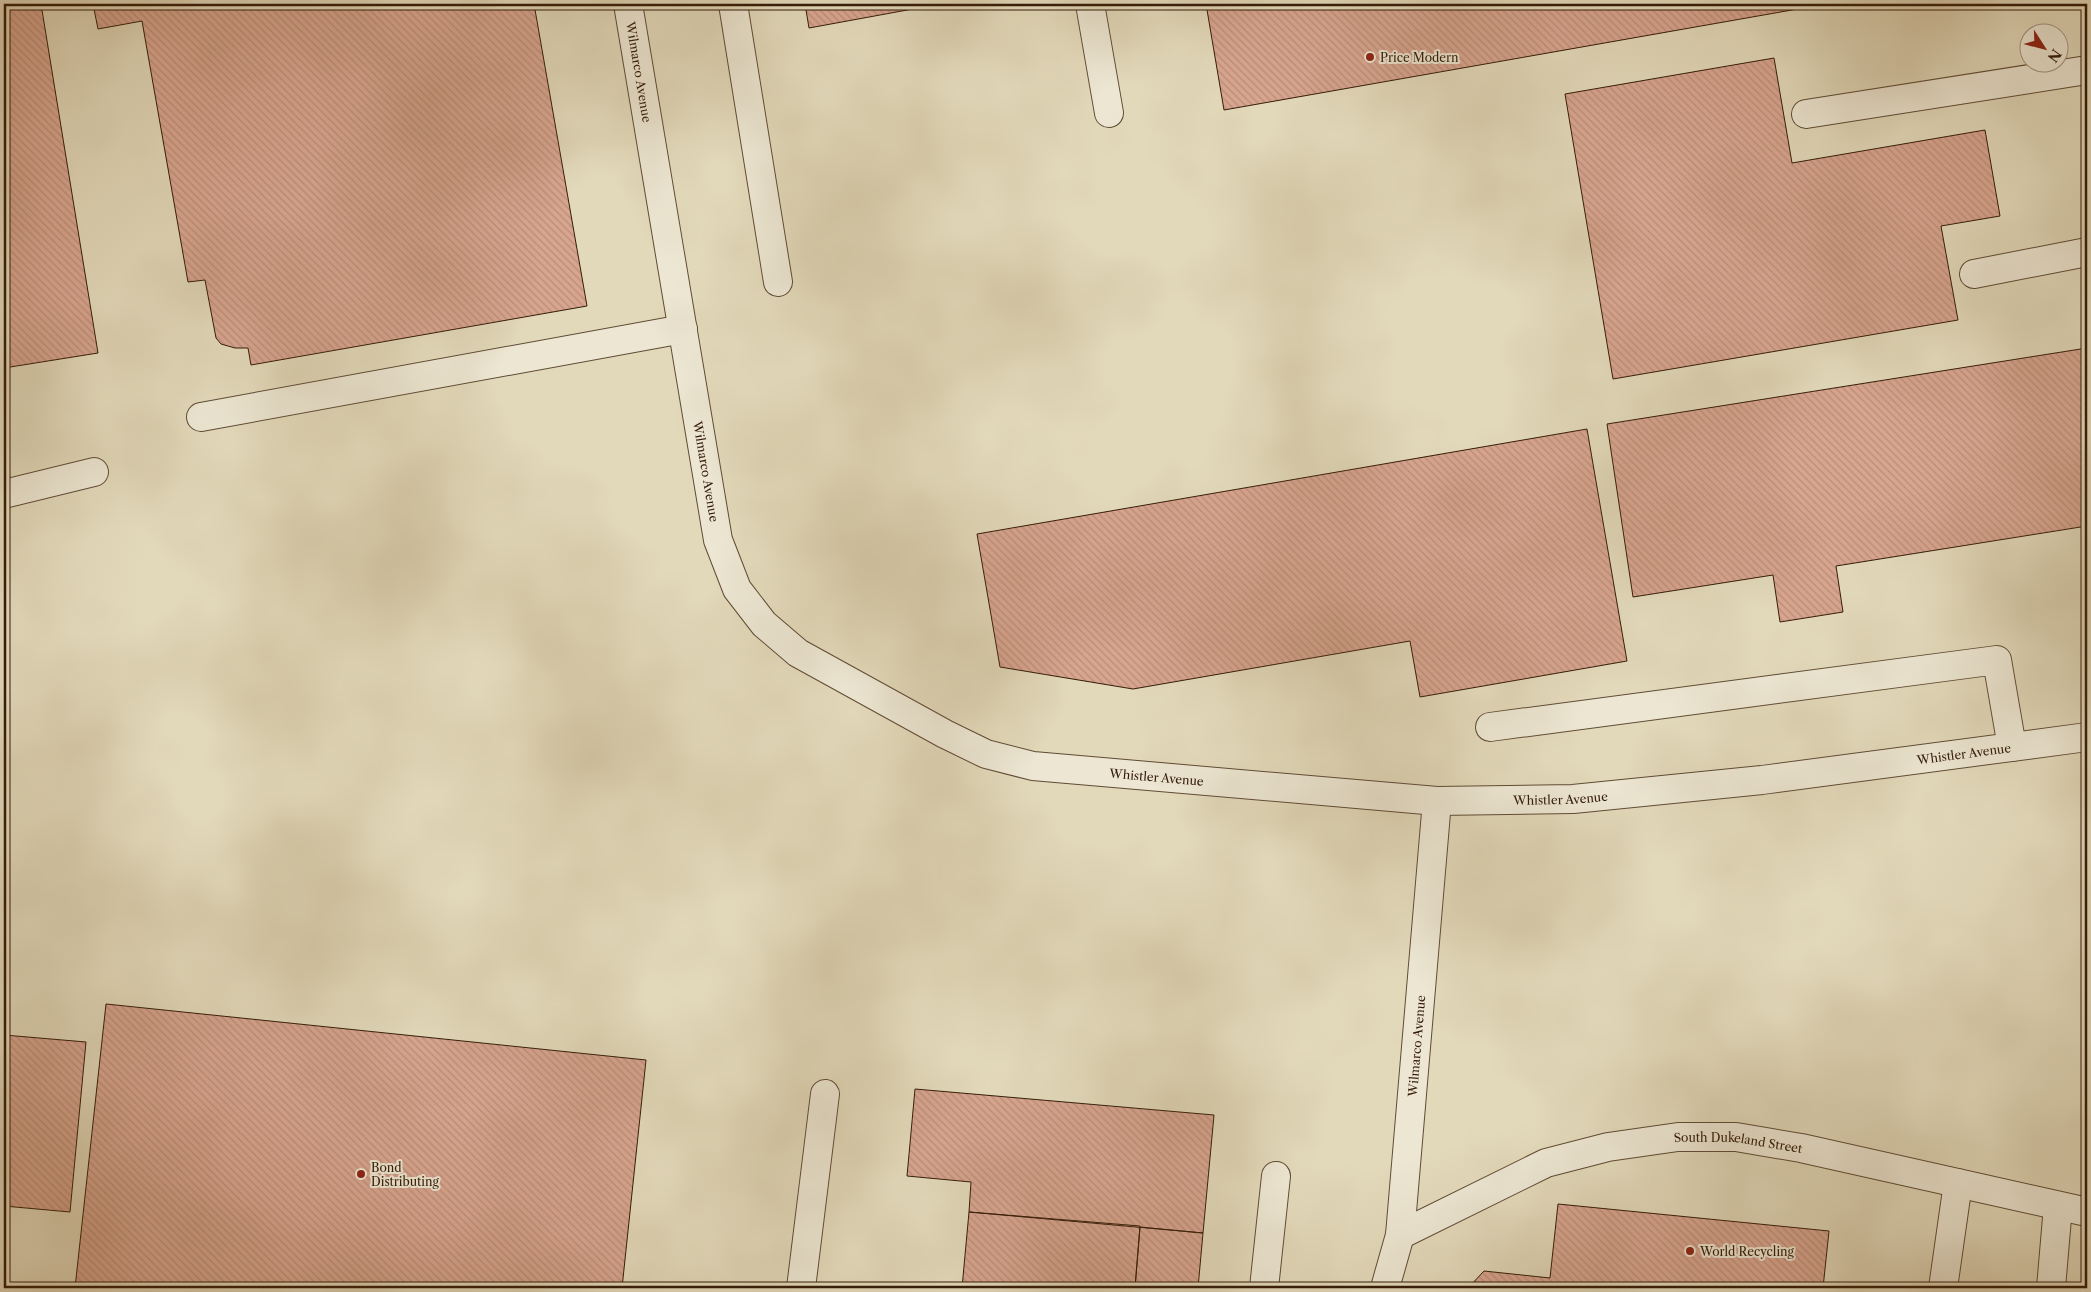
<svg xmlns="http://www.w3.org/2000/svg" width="2091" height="1292" viewBox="0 0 2091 1292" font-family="'Libre Caslon Text',serif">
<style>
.building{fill:url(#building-back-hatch);stroke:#351c09}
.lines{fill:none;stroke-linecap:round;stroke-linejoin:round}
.minor-casing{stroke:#604b35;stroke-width:30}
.minor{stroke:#ece6d2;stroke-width:28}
.poi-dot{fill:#8f2418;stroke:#ece6d2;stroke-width:2}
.labels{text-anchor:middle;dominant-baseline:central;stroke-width:4;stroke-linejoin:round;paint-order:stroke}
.poi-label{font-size:12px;fill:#351c09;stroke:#ece6d2;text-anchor:start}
.street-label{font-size:12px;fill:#351c09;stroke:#ece6d2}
</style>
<defs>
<pattern id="building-back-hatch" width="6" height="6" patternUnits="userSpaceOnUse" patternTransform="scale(1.25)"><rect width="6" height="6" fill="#d8a58f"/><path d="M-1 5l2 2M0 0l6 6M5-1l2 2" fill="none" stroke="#ba8d7a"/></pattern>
</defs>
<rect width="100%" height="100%" fill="#e2d9ba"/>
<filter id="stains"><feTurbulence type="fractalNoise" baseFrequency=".004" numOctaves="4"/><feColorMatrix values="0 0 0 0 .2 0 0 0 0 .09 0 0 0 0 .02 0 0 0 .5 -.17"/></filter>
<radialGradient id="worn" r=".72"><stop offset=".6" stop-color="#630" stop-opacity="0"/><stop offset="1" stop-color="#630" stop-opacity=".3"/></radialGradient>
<path class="building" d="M4 4H41L98 353 4 368Z
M93 4H534L587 306 251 365 248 348H235L221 344 216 338 205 280 188 282 142 21 98 29Z
M805 4H940L809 28Z
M1206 4H1826L1224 110Z
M1774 58 1792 163 1985 130 2000 216 1941 226 1958 320 1613 379 1565 94Z
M2087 348V526L1836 566 1843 612 1780 622 1773 575 1633 597 1607 424Z
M1587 429 1627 661 1420 697 1410 641 1133 689 1000 667 977 534Z
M106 1004 646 1060 622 1288H75Z
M4 1035 86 1042 70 1212 4 1206Z
M915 1089 1214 1115 1203 1233 969 1212 971 1182 907 1176Z
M1558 1204 1829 1231 1823 1288H1468L1484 1271 1550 1278Z
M969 1212 1140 1226 1135 1288H962Z
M1140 1227 1203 1233 1198 1288H1135Z"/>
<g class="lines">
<defs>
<g id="minor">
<path id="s1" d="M628 4 718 540 737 589 764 624 798 653 945 734 986 754 1033 766 1437 801 1573 799 1762 780 2087 737"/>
<path d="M733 4 778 282"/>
<path d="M1090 4 1109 113"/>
<path d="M1806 114 2087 70"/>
<path d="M1974 274 2087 252"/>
<path d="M201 417 683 329"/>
<path d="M4 494 94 472"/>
<path d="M1490 727 1997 660 2012 747"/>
<path id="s2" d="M1400 1235 1546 1163 1608 1147 1678 1137H1736L1801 1148 2087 1212"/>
<path d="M801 1288 825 1094"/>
<path d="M1264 1288 1276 1176"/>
<path id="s3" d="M1385 1288 1400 1235 1437 801"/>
<path d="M1943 1288 1958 1183"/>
<path d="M2051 1288 2058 1206"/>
</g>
</defs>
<use href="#minor" class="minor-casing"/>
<use href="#minor" class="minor"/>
</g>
<g class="poi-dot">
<circle cx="1370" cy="57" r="5"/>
<circle cx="361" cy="1174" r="5"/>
<circle cx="1690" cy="1251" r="5"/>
</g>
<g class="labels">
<g class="poi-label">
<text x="1380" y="57">Price Modern</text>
<text x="371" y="1167">Bond<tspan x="371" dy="14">Distributing</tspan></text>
<text x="1700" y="1251">World Recycling</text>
</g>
<g class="street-label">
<text stroke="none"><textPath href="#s1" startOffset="69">Wilmarco Avenue</textPath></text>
<text stroke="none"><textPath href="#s1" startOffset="474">Wilmarco Avenue</textPath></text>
<text stroke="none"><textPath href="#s1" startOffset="1882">Whistler Avenue</textPath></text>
<text stroke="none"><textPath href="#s1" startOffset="1071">Whistler Avenue</textPath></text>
<text stroke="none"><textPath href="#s1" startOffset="1476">Whistler Avenue</textPath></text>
<text stroke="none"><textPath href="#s3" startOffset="245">Wilmarco Avenue</textPath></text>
<text stroke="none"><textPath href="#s2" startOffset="358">South Dukeland Street</textPath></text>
</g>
</g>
<rect width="2091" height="1292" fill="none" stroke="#e2d9ba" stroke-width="20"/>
<rect x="5" y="5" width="2081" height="1282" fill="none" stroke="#351c09" stroke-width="2.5"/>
<rect x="10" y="10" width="2071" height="1272" fill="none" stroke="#351c09"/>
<g transform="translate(2044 48) rotate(126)"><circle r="24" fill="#ece6d2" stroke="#a39582"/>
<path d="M0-4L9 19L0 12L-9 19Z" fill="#8f2418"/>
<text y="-8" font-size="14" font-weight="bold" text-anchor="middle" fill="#351c09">N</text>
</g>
<rect width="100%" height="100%" filter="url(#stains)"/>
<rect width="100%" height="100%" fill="url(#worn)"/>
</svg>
